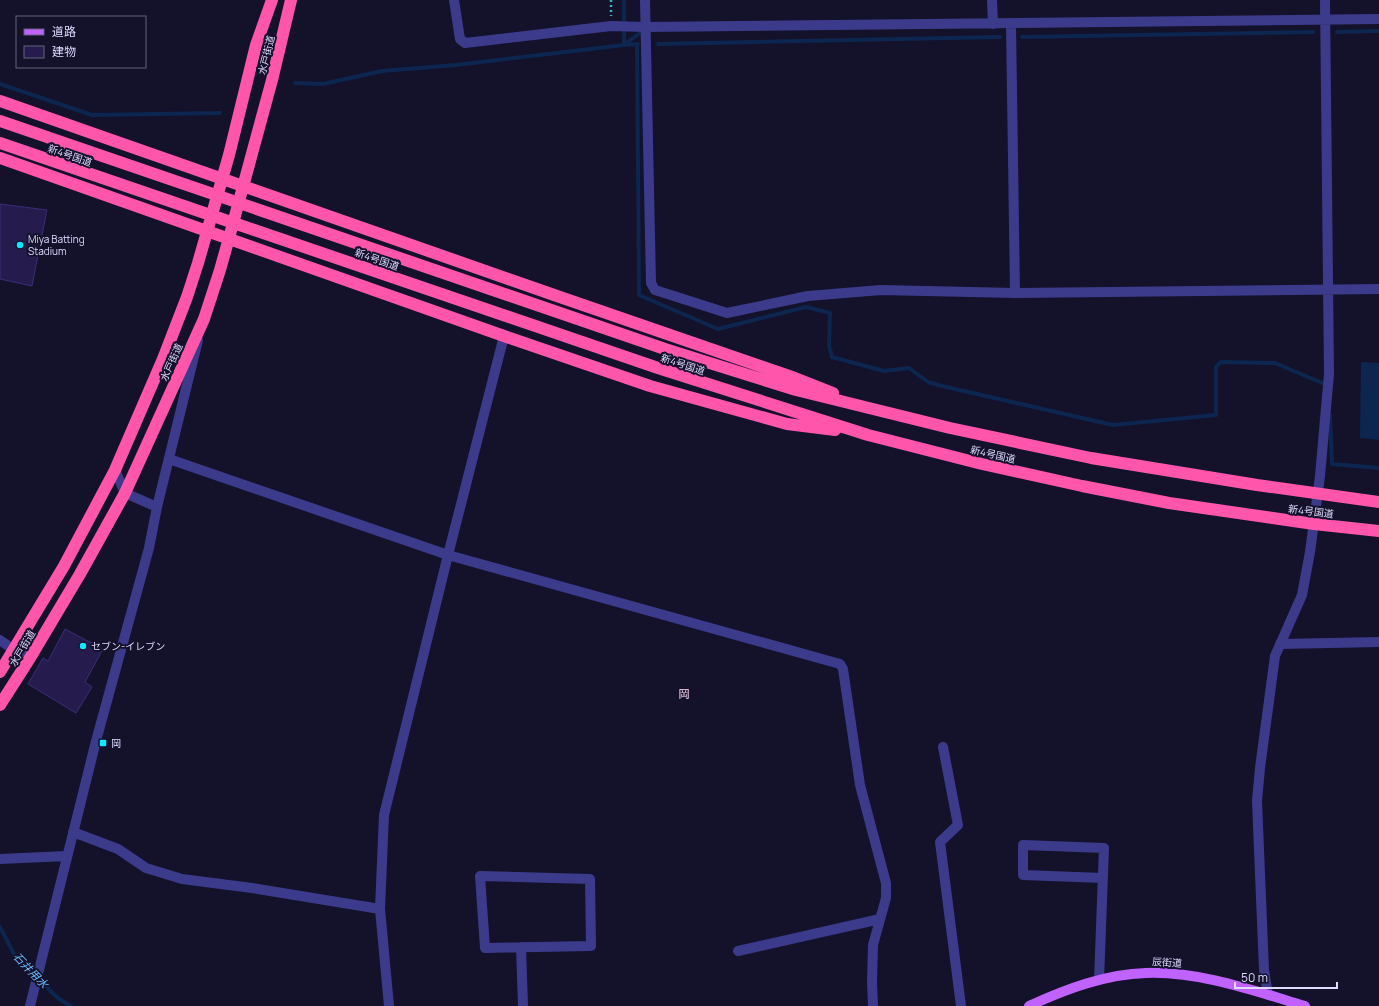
<svg xmlns="http://www.w3.org/2000/svg" width="1379" height="1006" viewBox="0 0 1379 1006" font-family="Manrope,'Noto Sans JP',sans-serif">
<style>
.water{fill:#0c264f}
.lines{fill:none;stroke-linecap:round;stroke-linejoin:round}
.stream{stroke:#0c264f;stroke-width:4}
.building{fill:#251c4d;stroke:#3b2e79}
.path{stroke:#2ebfb3;stroke-width:2.5;stroke-dasharray:2 3;stroke-linecap:butt}
.minor{stroke:#3c3b8b;stroke-width:10}
.major{stroke:#c062ff;stroke-width:10}
.highway{stroke:#ff56ac;stroke-width:12}
.poi-dot{fill:#07edff;stroke:#14112b;stroke-width:1.5}
.labels{text-anchor:middle;dominant-baseline:central;stroke-width:4;stroke-linejoin:round;paint-order:stroke}
.street-label{font-size:10px;fill:#dedbff;stroke:#14112b}
.poi-label{font-size:10px;fill:#dedbff;stroke:#14112b;text-anchor:start}
.neighbourhood-label{font-size:11px;fill:#ffddf4;stroke:#14112b}
.water-label{font-size:11px;font-style:italic;fill:#69beff;stroke:#14112b}
</style>
<rect width="100%" height="100%" fill="#14112b"/>
<path class="water" d="M1361 362 1379 363V440L1360 438Z"/>
<g class="lines">
<path class="stream" d="M624 0V45
M1337 32 1379 31
M1022 37 1313 32
M637 44 639 295 718 329 806 307 830 313 829 345 832 357 884 371 909 368 928 382 942 386 1113 425 1216 415V367L1221 362 1275 363 1327 385
M658 44 1000 37
M624 45 645 29
M295 83 323 84 382 71 456 65 624 45 638 44
M0 84 92 115 220 113
M1330 415 1332 464 1379 468
M0 927 16 958 59 999 71 1006"/>
</g>
<path class="building" d="M0 204 47 210 32 286 0 279Z
M65 629 103 649 85 682 92 687 76 713 28 684 43 658 48 661Z"/>
<g class="lines">
<path class="path" d="M611 0V16"/>
<path class="minor" d="M454 0 460 39 465 43 611 26 645 27 1379 19
M645 0 651 283 655 290 727 313 808 296 881 290 1015 293 1379 289
M992 0 993 24
M1011 24 1015 293
M169 459 448 555 840 664 843 669 860 785 886 883V898L873 945 872 982 873 1006
M115 470 125 493 157 507
M0 640 14 650 30 658
M1280 644 1379 642
M943 747 958 825 940 842 961 1006
M73 832 118 849 146 868 182 879 252 888 380 909
M0 859 67 856
M480 876 590 879 591 946 485 948Z
M521 947 523 1006
M738 951 880 919
M1099 980 1104 848 1023 845V875L1103 878
M1268 995 1264 970 1257 801 1260 768 1275 656 1302 595 1310 552 1320 476 1329 374 1325 0
M30 1006 96 741 149 548 157 507 198 340
M389 1006 380 909 384 815 448 555 504 336"/>
<path class="major" d="M1029 1006C1066 989 1106 974 1146 973 1199 971 1255 991 1305 1006"/>
<path class="highway" d="M0 101 557 296 795 378 833 393
M0 121 665 349 796 390 950 428 1091 458 1257 485 1379 502
M0 143 658 368 868 435 982 464 1082 486 1169 503 1314 524 1379 531
M0 158 504 336 650 386 787 424 835 430
M0 672 64 566 115 470 163 359 187 297 198 263 229 155 256 45 272 0
M0 705 30 658 80 574 125 493 204 319 220 270 229 238 272 80 291 0"/>
</g>
<g class="poi-dot">
<circle cx="20" cy="245" r="4"/>
<circle cx="83" cy="646" r="4"/>
<rect x="99" y="739" width="8" height="8" rx="2"/>
</g>
<g class="labels">
<g class="street-label">
<text transform="translate(266 55) rotate(-76)">水戸街道</text>
<text transform="translate(70 155) rotate(19)">新4号国道</text>
<text transform="translate(377 259) rotate(19)">新4号国道</text>
<text transform="translate(171 362) rotate(-66)">水戸街道</text>
<text transform="translate(683 364) rotate(18)">新4号国道</text>
<text transform="translate(993 454) rotate(13)">新4号国道</text>
<text transform="translate(1311 511) rotate(7)">新4号国道</text>
<text transform="translate(22 648) rotate(-59)">水戸街道</text>
<text transform="translate(1167 962) rotate(4)">辰街道</text>
</g>
<g class="poi-label">
<text x="28" y="239">Miya Batting<tspan x="28" dy="12">Stadium</tspan></text>
<text x="91" y="646">セブン-イレブン</text>
<text x="111" y="743">岡</text>
</g>
<g class="neighbourhood-label">
<text x="684" y="693">岡</text>
</g>
<g class="water-label">
<text transform="translate(31 970) rotate(46)">石井用水</text>
</g>
</g>
<rect x="16" y="16" width="130" height="52" fill="#14112b" stroke="#656280"/>
<rect x="24" y="29" width="20" height="6" fill="#c062ff" stroke="#656280"/>
<text x="52" y="36" font-size="12" fill="#dedbff">道路</text>
<rect x="24" y="46" width="20" height="12" fill="#251c4d" stroke="#656280"/>
<text x="52" y="56" font-size="12" fill="#dedbff">建物</text>
<path d="M1235 982v6h102v-6" fill="none" stroke="#dedbff" stroke-width="2"/>
<text x="1241" y="982" font-size="12" fill="#dedbff" stroke="#14112b" stroke-width="3" paint-order="stroke">50 m</text>
</svg>
